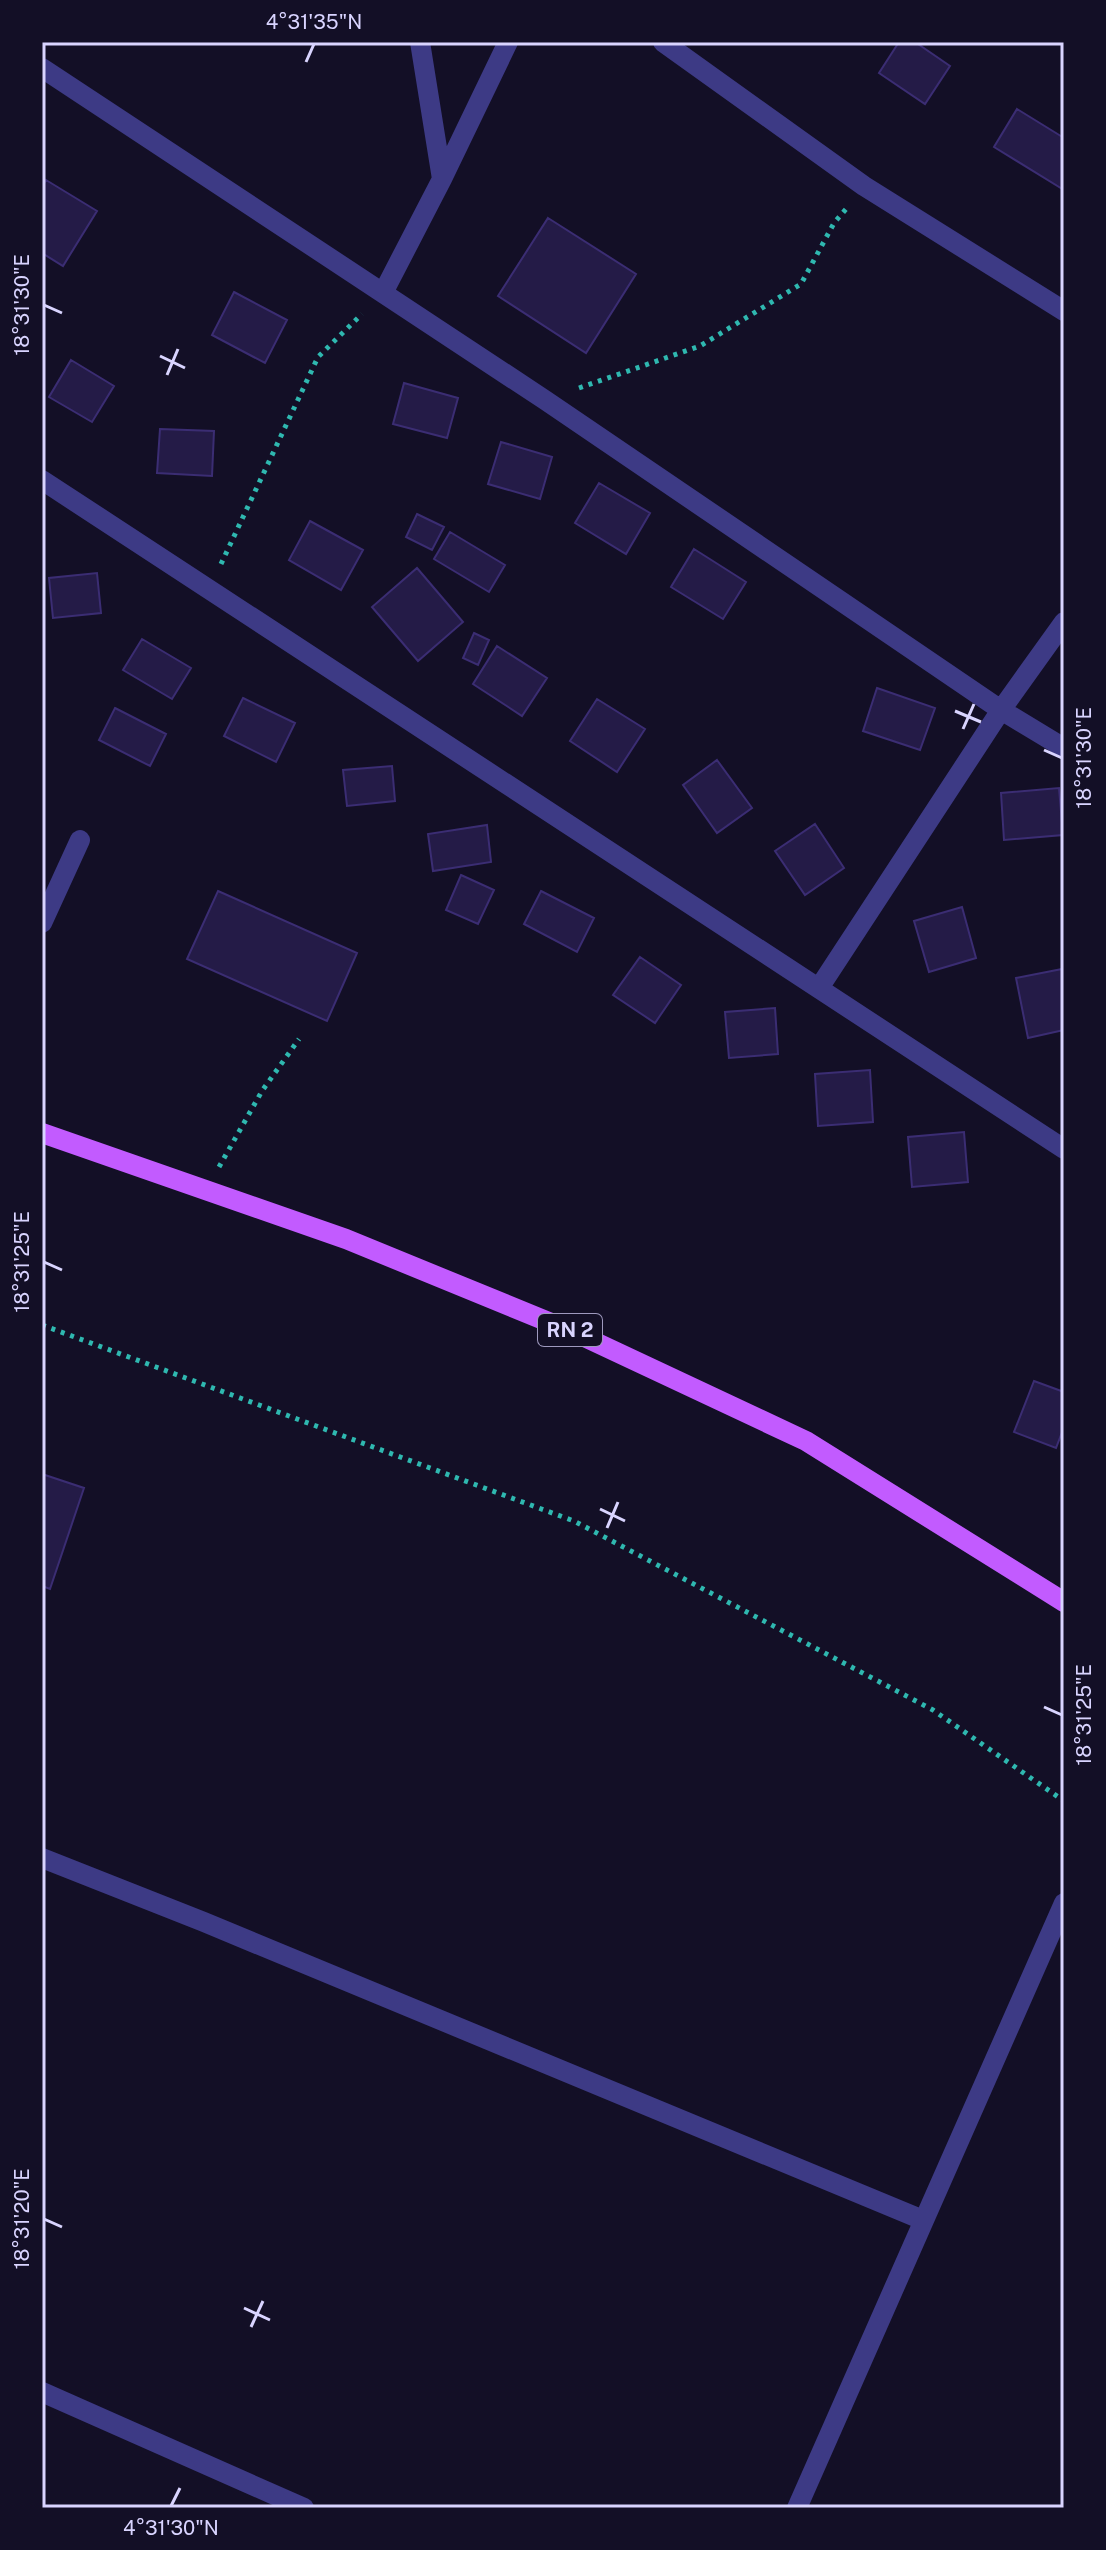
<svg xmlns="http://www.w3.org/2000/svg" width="1106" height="2550" viewBox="0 0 1106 2550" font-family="'Public Sans',sans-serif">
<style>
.building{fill:#241b47;stroke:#3b2d73;stroke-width:2}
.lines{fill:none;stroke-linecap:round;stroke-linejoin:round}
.path{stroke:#2fb8b0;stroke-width:5;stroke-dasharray:4 6;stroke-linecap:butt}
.minor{stroke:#3d3a85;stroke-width:20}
.major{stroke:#c25bff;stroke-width:20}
.ticks{fill:none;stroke:#d9d4ff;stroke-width:3}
.labels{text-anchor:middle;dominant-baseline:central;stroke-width:6;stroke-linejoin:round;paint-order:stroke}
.shield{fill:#130f26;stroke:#9e99be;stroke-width:2}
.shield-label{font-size:20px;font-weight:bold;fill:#d9d4ff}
.neatline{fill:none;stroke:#d9d4ff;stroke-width:3}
.ticks-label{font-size:20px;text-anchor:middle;fill:#d9d4ff}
</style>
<rect width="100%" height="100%" fill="#130f26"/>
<path class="building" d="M899 42H915L950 66 925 104 879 73Z
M1017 109 1064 138V190L994 147Z
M46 180 97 211 63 266 42 253V187Z
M548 218 636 274 586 353 498 296Z
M234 292 287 320 265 363 212 335Z
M71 360 114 386 92 422 49 397Z
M404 383 458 398 447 438 393 424Z
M160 429 214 431 212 476 157 473Z
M501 442 552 457 540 499 488 484Z
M599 483 650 513 626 554 575 523Z
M417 514 444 527 432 550 406 537Z
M310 521 363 550 341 590 289 560Z
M450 532 505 565 489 592 434 559Z
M694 549 746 582 723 619 671 587Z
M417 568 463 622 418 661 372 607Z
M97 573 101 613 53 618 49 578Z
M474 633 489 640 478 665 463 658Z
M142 639 191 668 172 699 123 670Z
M497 646 547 678 522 716 473 684Z
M877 688 935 708 920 750 863 731Z
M243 698 295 723 276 762 224 736Z
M597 699 645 729 617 772 570 741Z
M115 708 166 734 150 766 99 740Z
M717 760 752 808 717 833 683 785Z
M392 766 395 801 347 806 343 770Z
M1059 788 1063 835 1004 840 1001 793Z
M815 824 844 868 805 895 775 851Z
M487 825 491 862 433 871 428 834Z
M461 875 494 890 478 924 446 910Z
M218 891 357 953 327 1021 187 959Z
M541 891 594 918 577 952 524 924Z
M962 907 976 958 929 972 914 921Z
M640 957 681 985 655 1023 613 995Z
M1062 969 1064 1030 1028 1038 1016 978Z
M775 1008 778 1054 729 1058 725 1012Z
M870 1070 873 1122 818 1126 815 1074Z
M964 1132 968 1182 912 1187 908 1137Z
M1034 1381 1064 1392V1427L1056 1448 1014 1432Z
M42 1474 84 1488 50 1589 42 1586Z"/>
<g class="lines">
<path class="path" d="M579 388 700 346 801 284 834 223 846 209
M221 564 318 357 362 314
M219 1167 262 1091 299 1039
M42 1325 574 1521 933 1710 1064 1801"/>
<path class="minor" d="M420 42 442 179
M663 42 864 186 1064 311
M42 68 545 400 1001 710 1064 748
M383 293 442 179 508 42
M42 480 1064 1149
M42 923 80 840
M819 988 1001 710 1064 622
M42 1858 204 1922 923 2220
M42 2392 304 2508
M797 2508 1064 1903"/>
<path class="major" d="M42 1133 346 1239 578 1334 806 1441 1064 1602"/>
</g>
<path class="ticks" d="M306 62 314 44M44 305 62 313M160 356 185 368M167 375 178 349M955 711 981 722M963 729 974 704M1044 750 1062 758M44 1262 62 1270M600 1509 625 1521M607 1528 618 1502M1044 1707 1062 1715M44 2219 62 2227M244 2308 270 2320M251 2327 263 2301M171 2506 180 2488"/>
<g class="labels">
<rect class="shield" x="538" y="1314" width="64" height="32" rx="6"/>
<g class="shield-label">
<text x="570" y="1330">RN 2</text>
</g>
</g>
<rect width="1106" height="2550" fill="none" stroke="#130f26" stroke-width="88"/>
<rect x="44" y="44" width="1018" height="2462" class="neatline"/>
<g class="ticks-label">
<text x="314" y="29">4°31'35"N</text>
<text transform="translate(22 305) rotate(-90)" y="7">18°31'30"E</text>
<text transform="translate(1084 758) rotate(-90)" y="7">18°31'30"E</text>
<text transform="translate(22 1262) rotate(-90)" y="7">18°31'25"E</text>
<text transform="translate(1084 1715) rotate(-90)" y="7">18°31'25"E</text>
<text transform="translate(22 2219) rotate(-90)" y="7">18°31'20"E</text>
<text x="171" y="2535">4°31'30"N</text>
</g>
</svg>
